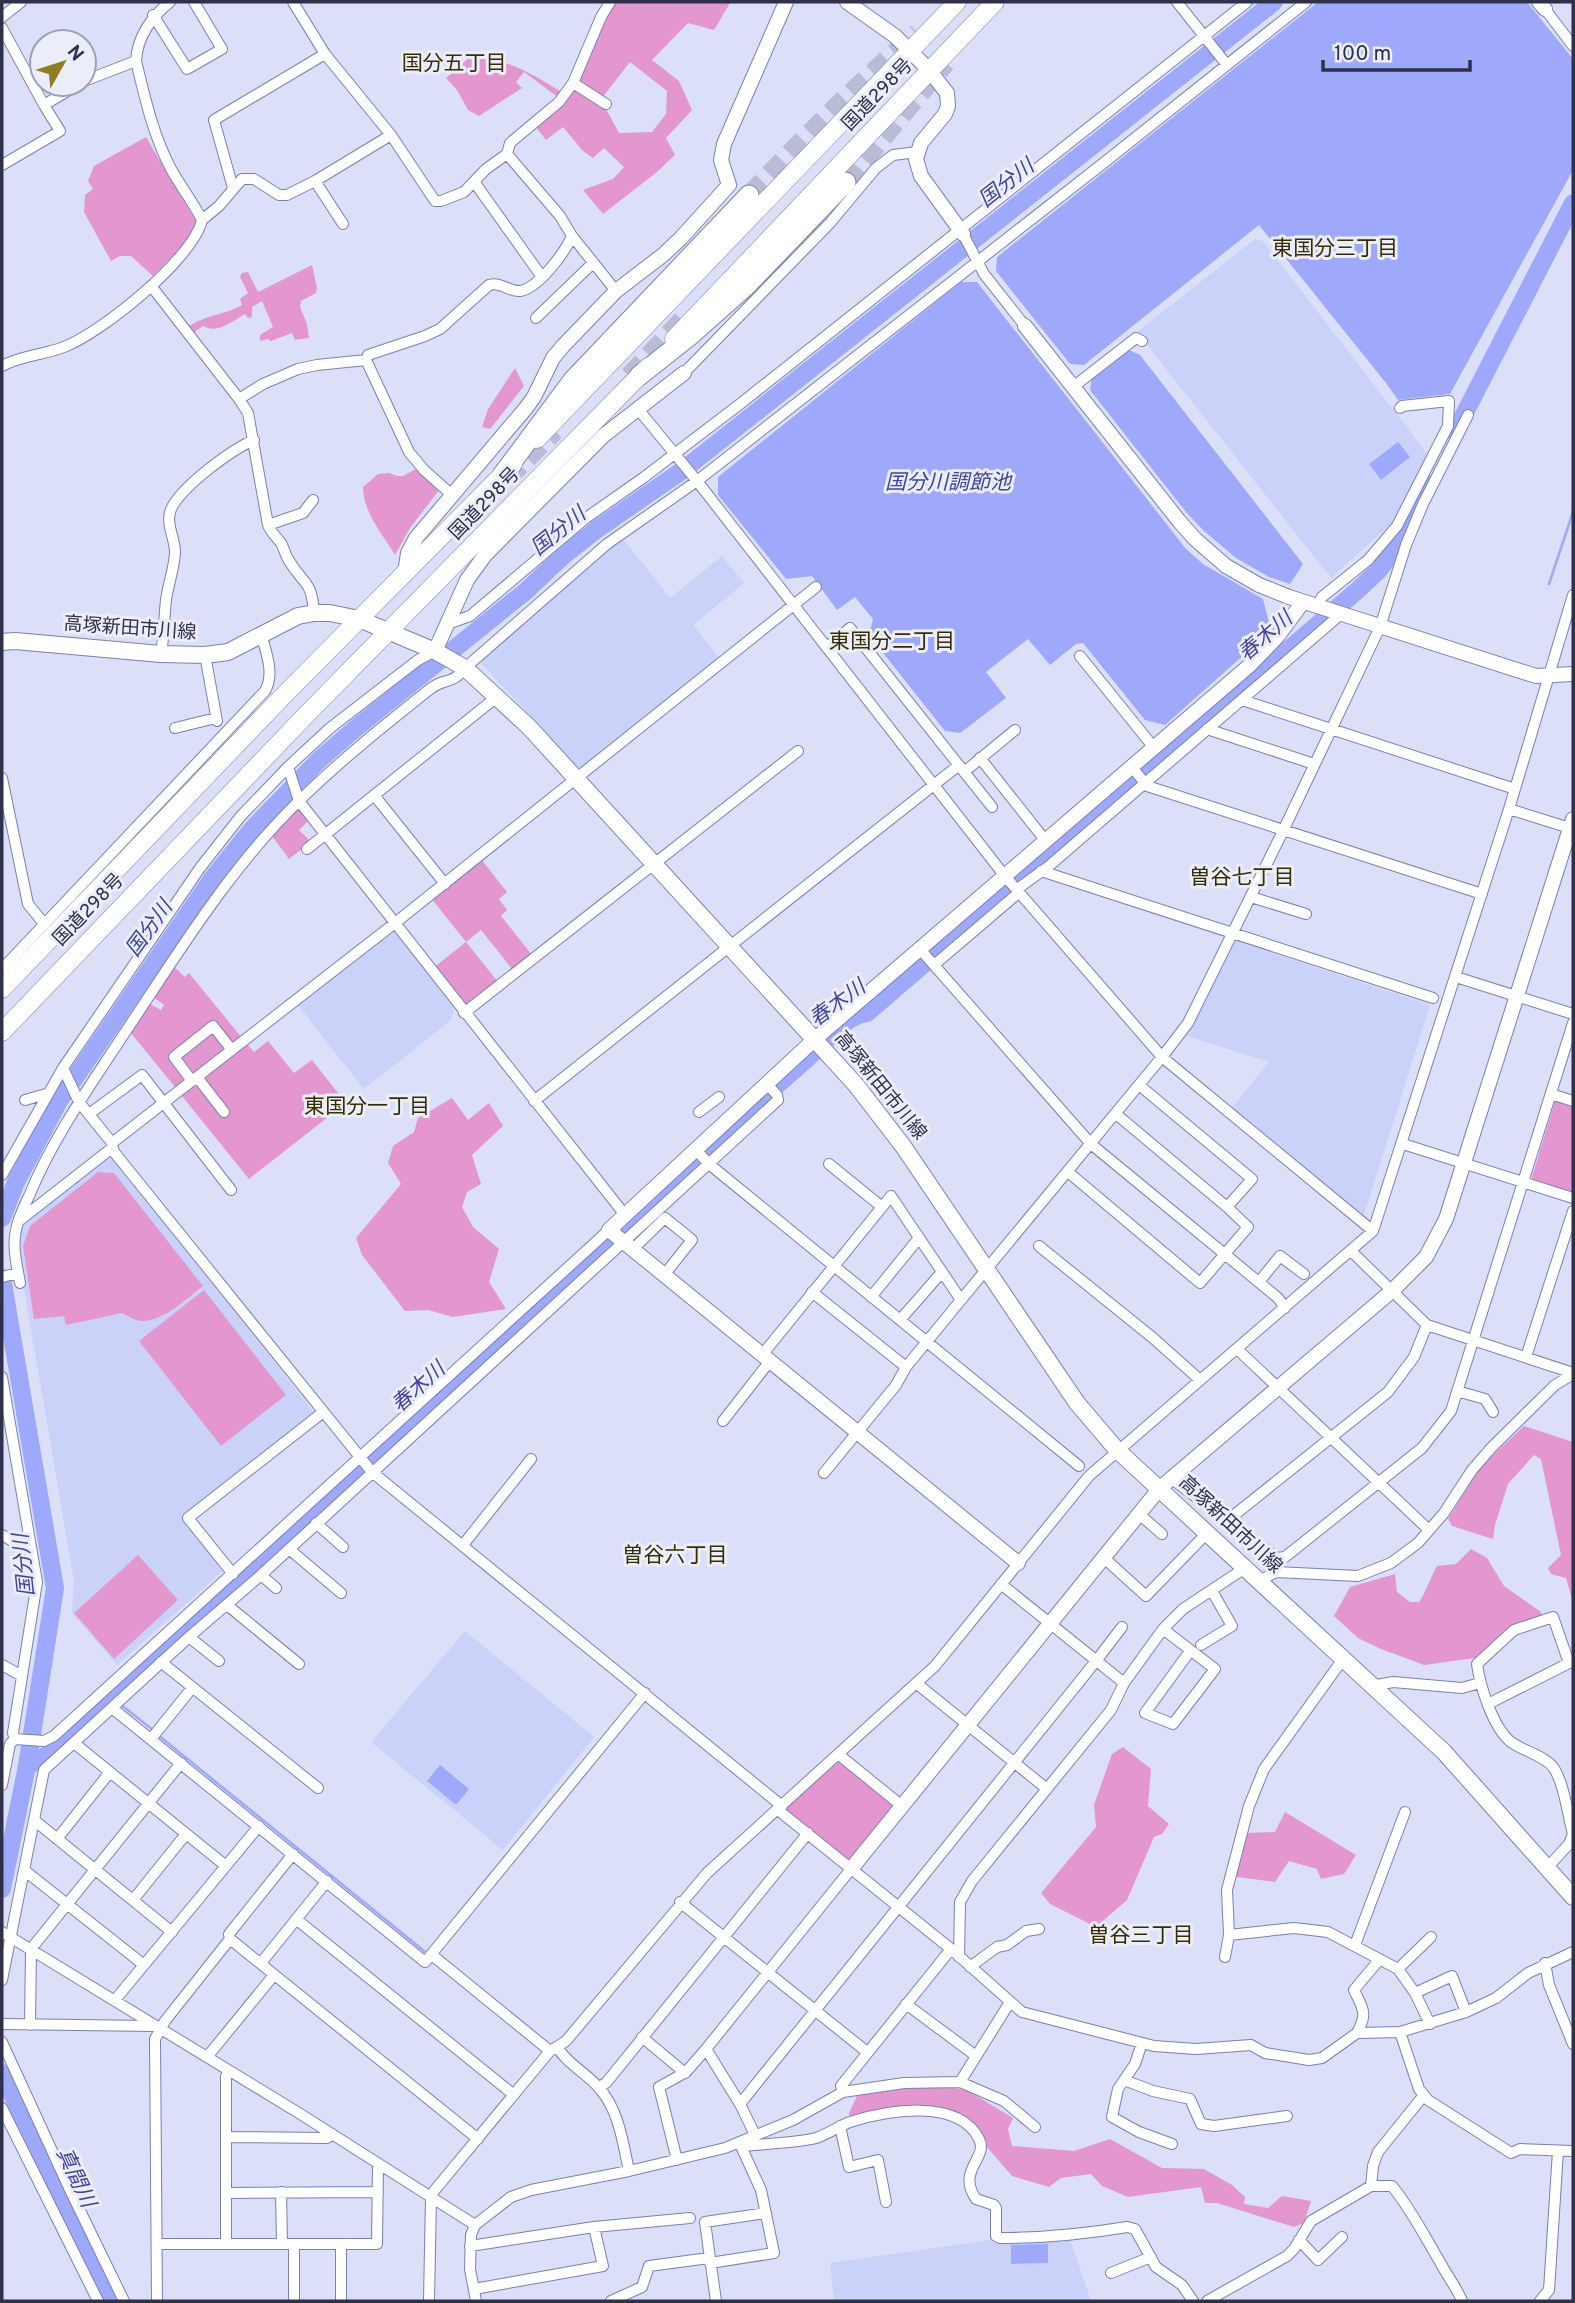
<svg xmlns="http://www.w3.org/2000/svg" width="1575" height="2303" viewBox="0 0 1575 2303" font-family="Overpass,'Noto Sans JP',sans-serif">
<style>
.built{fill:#cbd2fa}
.green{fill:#e497cf}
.water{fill:#9ea9fc}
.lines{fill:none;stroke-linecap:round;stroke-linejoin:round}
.stream{stroke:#9ea9fc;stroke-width:2.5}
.river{stroke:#9ea9fc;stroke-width:18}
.motorway-tunnel{stroke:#b8bcd4;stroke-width:19;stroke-dasharray:19 10;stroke-linecap:butt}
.minor-casing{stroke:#7880b6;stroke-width:12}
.tertiary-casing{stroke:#7880b6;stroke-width:16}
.secondary-casing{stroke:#7880b6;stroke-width:18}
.trunk-casing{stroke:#7880b6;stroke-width:19}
.motorway-casing{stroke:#7880b6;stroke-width:21}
.minor{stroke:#fff;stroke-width:10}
.tertiary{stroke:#fff;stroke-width:14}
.secondary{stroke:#fff;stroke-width:16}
.trunk{stroke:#fff;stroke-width:18}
.motorway{stroke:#fff;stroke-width:19}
.labels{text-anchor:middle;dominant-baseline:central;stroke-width:6;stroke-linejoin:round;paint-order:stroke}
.street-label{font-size:19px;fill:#2e3149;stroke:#ebedf9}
.neighbourhood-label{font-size:21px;fill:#362d02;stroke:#ebedf9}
.water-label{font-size:21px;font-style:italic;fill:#4143a2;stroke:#ebedf9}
</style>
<rect width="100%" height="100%" fill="#dbdff7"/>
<path class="built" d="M1255 239 1263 241 1429 456 1393 522 1331 578 1137 332Z
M623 539 670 598 722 556 744 583 693 625 719 658 582 768 578 767 481 663 482 658 530 620 609 548Z
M394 928 455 1005 451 1020 364 1089 297 1004Z
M1236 941 1430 1005 1363 1218 1231 1109 1269 1062 1184 1035Z
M110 1153 315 1414 183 1518 225 1569 117 1665 72 1613 74 1581 17 1248 20 1224Z
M465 1631 594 1737 503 1850 371 1742Z
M1070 2239 1091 2301H834L830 2263 990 2240 999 2242Z"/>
<path class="green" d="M614 2 730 3 714 30 688 23 652 60 679 81 692 110 666 138 675 155 657 172 603 214 583 190 613 179 624 167 604 148 593 158 583 151 563 127 546 140 535 126 573 86 605 107 619 133 652 132 666 114 667 91 630 62 602 98 576 82Z
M470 57C504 56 536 76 563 93L559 98 524 72 516 82 522 88 479 116 468 110 457 90 446 78Z
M146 137 198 225 194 234 153 276 131 256H120L111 261 84 212 85 195 93 189 88 181 94 166Z
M312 265 317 288 316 293 301 301 300 307 307 324 309 338 295 340 292 333 271 341 268 339 260 341V335L273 327 262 301 252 307V317L248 318 245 314C231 322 218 334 203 326L192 334 188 327C207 314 223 316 242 305L240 299 248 293 240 277 242 273 248 272 258 292Z
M515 368 524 386 490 429 482 427 488 409Z
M416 469 440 489 410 528 395 555C383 535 363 512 363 487L378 474 389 473 397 476H403Z
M296 808H302L310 819 299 830 311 842 289 859 272 836Z
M481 859 507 892 499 899 507 910 501 916 532 955 513 970 481 930 466 942 498 982 467 1007 433 968 466 942 431 898Z
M175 968 185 977 189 973 242 1038 235 1043H232L213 1021 168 1056 184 1078V1081L175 1087 130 1032 150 1004 161 1010 164 1005 153 997Z
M211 1033 215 1034 227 1048 197 1073H191L181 1060V1056Z
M268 1041 294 1073 312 1060 346 1103 249 1179 182 1096 194 1086 198 1087 206 1083V1076L247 1044 254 1052Z
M452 1098 468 1120 489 1103 503 1126 472 1155 481 1184 467 1192 462 1207 473 1227 499 1249 489 1282 506 1309 453 1317 428 1310 405 1311 362 1255 356 1238 401 1184 388 1163 393 1146 414 1132 418 1118Z
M1555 1101 1573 1106V1193L1531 1180Z
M98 1172 114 1173 203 1286C187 1298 165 1320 144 1321 136 1322 129 1316 122 1313L66 1325 64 1316 34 1319 23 1246 30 1226Z
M204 1290 286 1395 221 1446 139 1341Z
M1524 1426 1573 1442V1603L1566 1578 1551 1574 1548 1568 1561 1555 1541 1459 1534 1455 1508 1484 1495 1525 1493 1539 1452 1526 1448 1519 1481 1466Z
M1471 1549 1487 1558 1504 1586 1541 1612 1542 1617 1509 1629 1475 1658 1424 1665 1381 1649 1358 1638 1334 1616 1350 1587 1395 1574 1397 1592 1410 1602H1419C1427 1590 1430 1578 1437 1566L1456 1564Z
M138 1555 178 1600 114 1659 74 1613Z
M1123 1747 1151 1769 1148 1806 1169 1824 1162 1834 1154 1837 1127 1900 1096 1927 1050 1904 1041 1893 1096 1827 1094 1805 1112 1754Z
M838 1754 902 1806 851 1869 778 1810Z
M1285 1812 1356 1855 1344 1874 1321 1879 1317 1869 1289 1861 1275 1882 1236 1877 1247 1833 1275 1832Z
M949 2086 970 2092 1013 2118 1008 2129 1012 2146 1074 2151 1110 2139 1162 2168 1204 2169 1232 2185 1245 2197 1244 2204 1268 2208 1282 2196 1311 2201 1304 2223 1294 2227 1217 2203H1205L1201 2187 1128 2197 1102 2186 1091 2174 1061 2178 1049 2187 1012 2176 986 2146 980 2129 944 2110 850 2118 849 2113 857 2096 868 2090Z"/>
<path class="water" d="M1318 2H1527L1573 59V170L1450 394 1398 400 1386 383 1259 225 1084 365 1070 364 996 271 997 257Z
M961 282H977L1186 549 1203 564 1263 599 1270 627 1247 652 1165 725 1145 720 1083 643 1076 644 1050 665 1028 639 986 672 1006 698 960 733 945 731 869 635 873 619 855 597 837 610 812 576 786 579 718 495V477Z
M1127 349 1140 355 1303 564 1290 584 1269 577 1236 558 1204 531 1186 512 1090 390 1092 377Z
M1398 442 1410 457 1381 480 1369 464Z
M440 1765 469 1789 456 1805 427 1781Z
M1048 2244V2263L1011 2264V2245Z"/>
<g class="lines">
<path class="stream" d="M1570 210 1573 212
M1549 584 1573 512
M120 1704 153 1730
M158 1735 424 1951"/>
<path class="river" d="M1455 432 1573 203
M2 1218 16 1182 59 1101 212 879 253 828 320 759 356 728 526 591 563 556 596 530 683 470 1274 2
M2 1278 55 1588 27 1766 2 1889
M27 1766 51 1753 760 1105 761 1099C779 1083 798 1068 815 1051 832 1036 844 1017 867 1013L1359 589 1379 570 1395 549 1427 485
M2 2073 108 2301"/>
<path class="motorway-tunnel" d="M846 182 946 63
M749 195C803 139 858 83 917 33
M629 376 683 319
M507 479 555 431"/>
<defs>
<path id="minor" d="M293 2 325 54 391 135 435 201H441L464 192 486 169 507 154 510 143 559 102 573 83 601 17 610 2
M1177 2 1227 65
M1545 9 1573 46
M153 15 187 69 222 49 194 2
M2 17 21 2
M2 28 44 105
M84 81 136 61
M573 83 606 104
M507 154 560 216 572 236 616 291
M2 165 60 131 44 105 79 84
M315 181 343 224
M475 183 542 277
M233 188 214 120 325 54
M202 220 219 206 242 179H254L279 195H287L315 181 391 135
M963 234 984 274 1025 326
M152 287 239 399 248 413 268 525C271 533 276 536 281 543 284 548 285 554 288 559 302 584 312 579 314 613
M536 318 593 263
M366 360 368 355 425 336 440 329 489 285C500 281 509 292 520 291 539 288 565 252 572 236
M2 366C21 355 44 355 64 347 101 333 193 259 202 220 193 202 181 187 171 169 153 135 145 98 136 61 137 37 152 16 170 2
M684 373 830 223 876 168 893 155 917 152
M1073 387 1136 338 1142 341
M239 399 263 384 298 369 317 365 366 360 409 452 424 470 452 495
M638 409 697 481 1004 875 1162 1057 1373 1231
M268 525 303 513 313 500
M1317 606 1322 597 1368 560 1397 526 1448 426 1449 401 1402 406 1400 408
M447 624 470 616 586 518 643 478 740 404 1247 2
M827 647 850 628 992 807
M161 654C164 636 164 618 166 600 168 585 175 565 175 552 175 538 165 523 171 509 182 486 231 450 254 440
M205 655 217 721
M1080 656 1155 749
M1242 700 1515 789
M175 728 216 718
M1207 729 1314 764
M980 758 1045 840
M288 767 299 801 625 1215
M1132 767 1147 786 1482 894
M964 772 1015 730
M2 778 28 904 45 925
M374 795 445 884
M1509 809 1573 829
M307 849 498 696
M1041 871 1433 998
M1251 897 1306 914
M919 948 1091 1144 1278 1298 1285 1308
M934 965 1016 895 1020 887 1049 866 1341 614
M2 969 265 691C275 674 266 652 261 634
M1456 977 1573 1014
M464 1013 798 751
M63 1068 79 1102 112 1143 114 1152 372 1472 782 1806
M197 1077 224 1112
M192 1081 174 1057 213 1026 232 1050
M1139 1085 1252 1179 1227 1207
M1551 1094 1573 1101
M25 1100 46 1094
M534 1101 959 765
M699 1112 719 1097
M89 1114 142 1075 231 1190
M112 1143 395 923 816 587
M1403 1144 1573 1198
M696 1150 709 1164 1079 1466
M829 1164 882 1207
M1068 1172 1200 1283 1248 1227 1227 1207 1116 1114
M2 1175 63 1068 200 868 240 817 288 767 330 728 418 660 435 651
M20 1220 112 1148
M1039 1246 1153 1338 1200 1380
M633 1249 665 1218 692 1240 664 1275
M1351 1251 1427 1325 1573 1373
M2 1277 18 1273
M1259 1282 1280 1256 1304 1274
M20 1283C17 1266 12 1247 16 1230 18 1218 24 1207 29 1196 52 1140 87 1090 120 1040 175 958 229 868 301 799 342 759 386 724 430 689 445 677 451 686 465 668L607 544 697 481 1101 165 1306 2
M812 1292 906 1367
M871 1297 919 1238
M900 1320 942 1272
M1237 1349 1429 1530
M762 1355 891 1196 961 1300
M1526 1357 1573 1211
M2 1377 37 1582 13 1733 15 1739 10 1744 2 1785
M1457 1391 1485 1399 1493 1412
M723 1421 770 1361
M824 1473 896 1385 906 1367 961 1300 1162 1057 1188 1023 1283 831 1380 627 1406 545 1423 504 1468 415
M1172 1479 1277 1558 1285 1557 1422 1448 1451 1411 1573 1023
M1139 1514 1162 1534
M1228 1520 1388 1392 1414 1357 1427 1325
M316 1523 343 1547
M2 1535 31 1552
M463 1545 531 1459
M289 1549 341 1593
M1103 1557 1146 1596 1207 1533
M233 1574 188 1518 322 1413
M261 1575 276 1588
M1259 1581 1276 1572 1358 1576 1391 1563 1418 1543 1444 1513 1472 1470 1492 1447 1555 1385 1573 1374
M1001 1584 1124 1683
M227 1605 299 1664
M1163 1629 1215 1669 1173 1724 1145 1713 1190 1651
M189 1637 219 1661
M1201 1645 1232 1626 1212 1591
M1343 1659 1264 1769 1249 1806 1227 1890 1229 1935 1294 1928 1328 1932 1398 1969 1415 1993 1430 2024
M161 1662 318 1788
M2 1665 22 1676
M916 1683 1047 1789
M1372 1686 1393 1682 1462 1688 1480 1683
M1488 1704 1569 1663 1553 1617 1514 1630 1477 1664C1480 1686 1493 1728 1511 1742 1523 1751 1543 1755 1553 1767 1564 1782 1568 1816 1573 1834L1569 1844 1547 1868
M112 1708 425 1962 645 1693
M15 1739 44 1741 54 1736 609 1230
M151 1739 192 1688
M74 1743 226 1866
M838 1754 902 1806
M778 1810 951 1949 1022 2012 1154 2046 1196 2049 1251 2045 1265 2053 1309 2060 1322 2058 1357 2033 1400 2032 1466 2012 1496 1998 1528 1973 1573 1952
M34 1820 172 1932
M57 1839 110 1772
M293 1854 229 1934 230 1939 478 2139
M24 1870 144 1965
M133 1900 186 1834
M680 1902 867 2052
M296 1919 514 2095
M2 1932 302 2115 475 2225
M1355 1945 1405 1812
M432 1955 550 2051
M959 1957 960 1902 972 1881 1111 1710 1124 1683 1163 1629 1183 1609 1245 1568
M1225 1957 1229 1935
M261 1963 327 1881
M1545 1963 1549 1985 1573 2044
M970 1967 997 1947 1007 1945 1026 1931 1039 1929
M1398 1969 1431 1937
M2 1980 44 1770 189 1637 261 1575 778 1100 777 1095 767 1084
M1415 1993 1452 1976 1466 2012
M115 2000 259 1826
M906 2004 976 2056
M2 2024 153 2026
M30 2025 31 1949 181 1763
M1400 2032 1419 2089 1428 2100 1511 2153 1520 2149 1573 2151
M1357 2033C1368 2013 1363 2009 1354 1990L1380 1959
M642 2037 685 2073
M2 2042 70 2190 124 2301
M1142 2043 1135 2064 1118 2089 1112 2117 1139 2132 1172 2144
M557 2047C568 2065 587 2073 600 2089 619 2111 623 2143 629 2171
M706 2049 740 2104 755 2135
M207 2057 274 1975
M1124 2080 1153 2091 1190 2099 1201 2124 1214 2126 1287 2116
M960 2082 1010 2002
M599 2087 606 2083 808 1833
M843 2092 841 2086 951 1949
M740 2104 1096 1661 1122 1627
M2 2108 98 2301
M840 2126 849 2167 878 2160 886 2202
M226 2137 327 2138 331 2135
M741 2146C762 2144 797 2143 816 2138 828 2134 839 2126 850 2122 885 2111 958 2097 979 2139 989 2158 956 2170 976 2199L994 2205 996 2208V2236L1000 2238C1044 2238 1085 2234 1127 2227L1135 2229 1156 2267 1182 2285 1193 2301
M677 2160 659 2087 686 2072 706 2049 851 1869
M1371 2186 1373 2166 1378 2152 1424 2095
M281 2192 282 2244
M226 2193 378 2192
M1299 2240 1318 2260 1342 2237
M157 2244H377L378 2164
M226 2244V2076L229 2071
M294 2244V2301
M470 2246 594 2227 690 2218
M710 2263 774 2253 761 2190 739 2142
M1111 2273 1151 2257
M474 2289 603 2266 594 2227
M157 2301 155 2039 165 2021 230 1939
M341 2301V2244
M429 2301 431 2197 434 2191 550 2051 566 2041 707 1873 935 1666 1089 1476 1373 1231 1509 809 1573 595
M476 2301 470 2269 471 2235 475 2225 511 2197 531 2190 629 2171 725 2148 793 2120 843 2092 904 2083 960 2082 1004 2101 1035 2127
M611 2301 642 2287 649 2266 709 2258
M716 2301 705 2222 766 2213
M1207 2301 1287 2256 1294 2249 1311 2221 1371 2186H1392C1413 2212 1423 2234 1440 2262 1447 2276 1456 2286 1462 2301
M1540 2301 1549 2290 1558 2151"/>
<path id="tertiary" d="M847 2 895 36 930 71 947 93 948 106 945 114 921 143 916 159 921 176 963 234
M1539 2 1545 9
M1025 326 1179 521 1195 539 1226 566 1259 585 1289 597 1536 676 1573 674
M405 573 408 553 416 538 526 408 534 397 553 358 563 346 616 291 663 255 681 238 729 185 721 160 724 144 786 2
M435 651 467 580 485 555 603 436 684 373
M1018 1563 609 1230 815 1039 1250 665 1277 637 1303 602
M851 1869 1160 1488 1393 1290 1426 1257 1446 1219 1573 819"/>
<path id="secondary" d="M2 642 15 641 161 654 205 655 228 652 298 616 314 613H330L359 619 435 651 465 668 529 727 856 1085 903 1146 1077 1403 1117 1450 1444 1752 1573 1897"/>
<path id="trunk" d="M674 339 995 2
M537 439 957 2
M2 989 286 693 513 464
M2 1032 307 714 648 367"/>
<path id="motorway" d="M639 376 692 334 745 287 846 182
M503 474 573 380 749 195"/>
</defs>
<use href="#minor" class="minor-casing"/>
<use href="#tertiary" class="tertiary-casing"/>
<use href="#secondary" class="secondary-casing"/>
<use href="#trunk" class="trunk-casing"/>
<use href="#motorway" class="motorway-casing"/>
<use href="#minor" class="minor"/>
<use href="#tertiary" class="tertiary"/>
<use href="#secondary" class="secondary"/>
<use href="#trunk" class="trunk"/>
<use href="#motorway" class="motorway"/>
</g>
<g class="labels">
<g class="street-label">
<text transform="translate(878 95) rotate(-46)">国道298号</text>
<text transform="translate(485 504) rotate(-46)">国道298号</text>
<text transform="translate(130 629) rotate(4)">高塚新田市川線</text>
<text transform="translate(89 910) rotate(-46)">国道298号</text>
<text transform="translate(880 1086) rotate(51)">高塚新田市川線</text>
<text transform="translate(1230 1525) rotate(43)">高塚新田市川線</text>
</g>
<g class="neighbourhood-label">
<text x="454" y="64">国分五丁目</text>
<text x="1335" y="249">東国分三丁目</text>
<text x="892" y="642">東国分二丁目</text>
<text x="1242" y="878">曽谷七丁目</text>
<text x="367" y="1107">東国分一丁目</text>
<text x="675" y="1556">曽谷六丁目</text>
<text x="1141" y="1936">曽谷三丁目</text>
</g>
<g class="water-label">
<text transform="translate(1007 184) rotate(-38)">国分川</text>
<text x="948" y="483">国分川調節池</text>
<text transform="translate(559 532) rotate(-39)">国分川</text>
<text transform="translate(1266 637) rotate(-41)">春木川</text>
<text transform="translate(150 929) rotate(-54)">国分川</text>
<text transform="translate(838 1004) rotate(-36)">春木川</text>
<text transform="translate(419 1388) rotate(-42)">春木川</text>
<text transform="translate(25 1565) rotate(-96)">国分川</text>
<text transform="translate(75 2178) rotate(65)">真間川</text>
</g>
</g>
<rect width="1575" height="2303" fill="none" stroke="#2e3149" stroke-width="7"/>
<g transform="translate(63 63) rotate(51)"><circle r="33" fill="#ebedf9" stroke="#9fa2b3" stroke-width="2"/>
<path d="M0-5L12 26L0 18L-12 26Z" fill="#907e25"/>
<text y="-10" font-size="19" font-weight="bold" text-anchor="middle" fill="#2e3149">N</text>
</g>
<path d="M1323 60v10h147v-10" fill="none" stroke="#2e3149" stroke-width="3.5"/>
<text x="1334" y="60" font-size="21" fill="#2e3149" stroke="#ebedf9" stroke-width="5" paint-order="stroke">100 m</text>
</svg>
